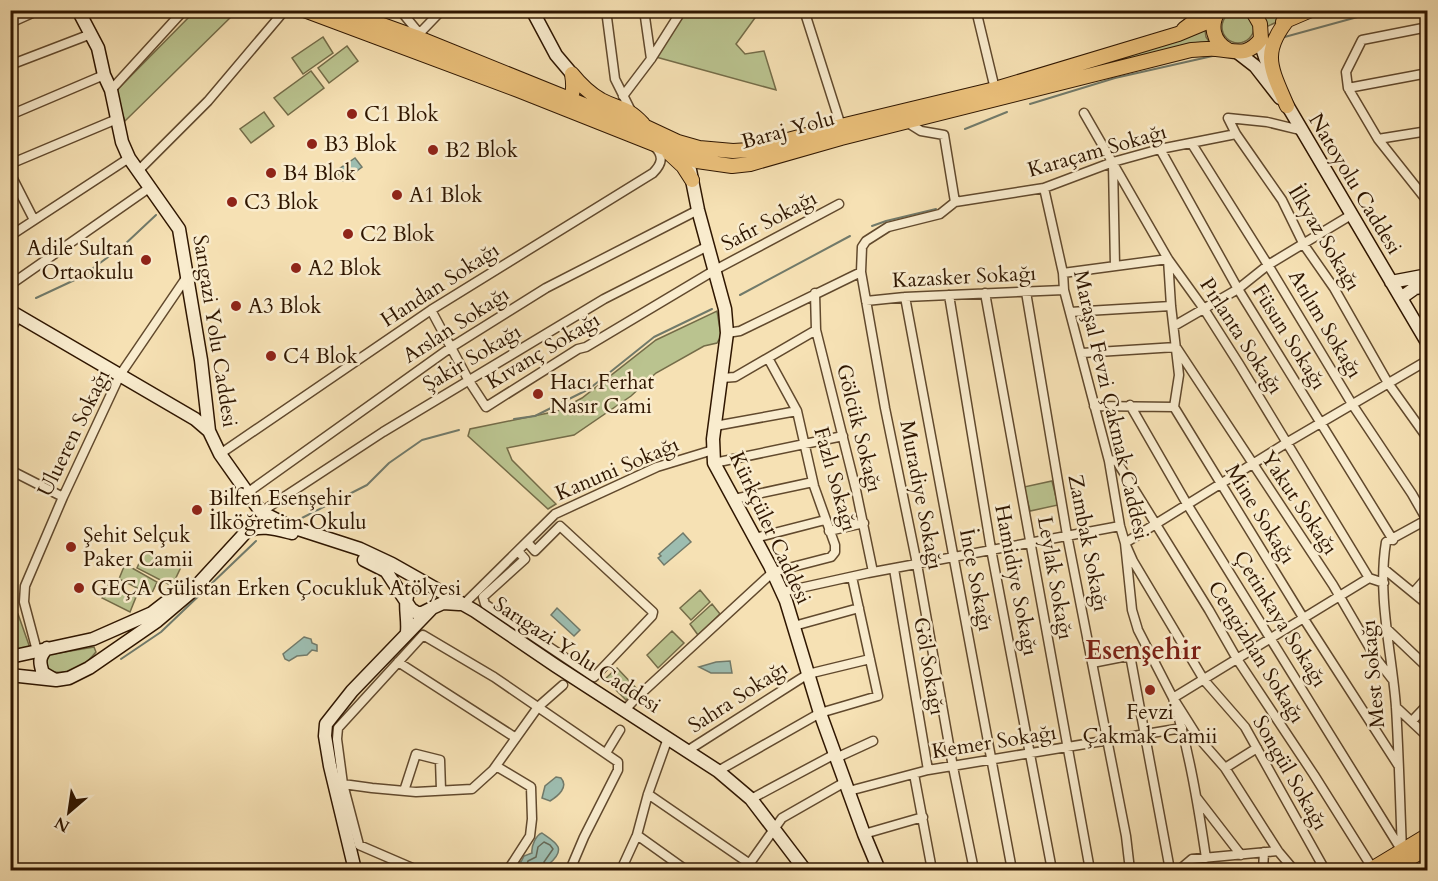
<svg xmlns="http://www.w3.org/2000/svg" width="1438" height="881" viewBox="0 0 1438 881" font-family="Cardo,serif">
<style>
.green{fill:#bac38f;stroke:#746c48;stroke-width:1.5}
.water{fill:#9dbdb0;stroke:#717a6a;stroke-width:1.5}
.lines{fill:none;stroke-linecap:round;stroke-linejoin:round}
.shore{stroke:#666a58;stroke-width:1.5}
.stream{stroke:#717a6a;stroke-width:2}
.street-casing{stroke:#61492d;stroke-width:11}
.secondary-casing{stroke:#2f1600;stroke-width:15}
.primary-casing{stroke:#2f1600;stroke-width:16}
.street{stroke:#f9ecce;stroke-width:8}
.secondary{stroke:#f9ecce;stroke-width:12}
.primary{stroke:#ebc07a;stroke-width:14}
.poi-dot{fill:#8f2418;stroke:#f9ecce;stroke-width:2}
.labels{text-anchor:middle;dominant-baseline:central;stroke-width:5;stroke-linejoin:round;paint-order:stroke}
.poi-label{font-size:21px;fill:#2f1600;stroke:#f9ecce;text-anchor:start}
.street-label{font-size:21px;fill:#2f1600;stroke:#f9ecce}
.district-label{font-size:27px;font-weight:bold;fill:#7a1f14;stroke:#f9ecce}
</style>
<rect width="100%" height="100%" fill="#f6e1b4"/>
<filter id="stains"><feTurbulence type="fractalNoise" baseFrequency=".00333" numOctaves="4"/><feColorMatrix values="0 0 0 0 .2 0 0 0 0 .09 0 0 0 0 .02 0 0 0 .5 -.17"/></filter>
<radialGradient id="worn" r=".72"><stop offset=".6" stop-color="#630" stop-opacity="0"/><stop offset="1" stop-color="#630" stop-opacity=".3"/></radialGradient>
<path class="green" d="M195 11H237L125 121 114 93Z
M686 11H760L736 44 745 54 764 51 776 90 656 57Z
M1259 11H1301L1266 27Z
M1222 27a16 16 0 1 1 32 0a16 16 0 1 1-32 0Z
M1205 30 1206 37 1212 46 1079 73 1078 69 1178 41Z
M323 37 333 53 303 74 292 58Z
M347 46 358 61 329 83 318 68Z
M311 71 324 88 288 115 274 98Z
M264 112 274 126 251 143 240 129Z
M717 311 721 336 717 343 704 346 656 373 631 396 574 435 507 448 512 460 556 504 548 509 468 436 470 429 558 411 582 398 656 340Z
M1052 481 1058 505 1030 511 1024 487Z
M145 550 181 567 172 586 137 568Z
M125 564 157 582 151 595 119 579Z
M109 584 136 597 130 612 102 598Z
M700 590 710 602 691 620 680 608Z
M712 604 720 614 698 635 690 624Z
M10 606 18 614 30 648 11 652Z
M672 631 684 643 658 668 647 655Z
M94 647 96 652C84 667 69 676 50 671L44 664 47 655Z
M617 668 637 689 626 700 605 679Z"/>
<path class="water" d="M355 158 362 167 343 181 336 171Z
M683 533 691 542 664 565 658 558 661 556 659 554Z
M557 608 580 630 574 636 551 615Z
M304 637 311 639 312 643 317 645V651L312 650 307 655 297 656 289 661 285 659 283 654Z
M730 661 732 673H711L699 667 716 662Z
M556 777 561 778C569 787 558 796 550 801L542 798 545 786Z
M542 833C555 842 568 848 549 864L550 870H520L515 865 516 861 521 862 524 856 532 853C531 846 536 835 542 833Z"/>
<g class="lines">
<path class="shore" d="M525 870 528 861 536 857 538 847 544 842 550 845 553 849 544 862 545 870"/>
<path class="stream" d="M1281 38 1383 10
M1030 104 1115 78 1217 55
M965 129 1007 112
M872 226 886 221 936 209
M740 295 850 236
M36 298 81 277 123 246 156 215
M514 419 535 416 589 389 654 337 712 309
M294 522 367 485 389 463 422 440 459 430
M121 659 161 632 256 541"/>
<defs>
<path id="street" d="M400 10 419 33
M606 10 615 79 631 111
M644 10 651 59
M804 10 841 126
M976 10 995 89
M10 23 39 10
M1428 27 1362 40 1346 72 1348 88 1378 139 1428 131
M416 37 442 10
M10 65 91 34
M1348 88 1428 73
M111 90 184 10
M623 96 651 59 682 10
M1084 113 1168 259 1204 309 1239 364 1369 578
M10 115 104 75
M905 121 921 131 944 135 955 202
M1300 130 1267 122 1228 118 1236 134 1282 200 1304 245 1334 288 1388 383 1428 439
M1378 139 1428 202
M1192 144 1268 265 1352 404 1412 494 1428 522
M1160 149 1238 289 1393 540
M10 164 117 119
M1113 164 1115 266
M138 171 208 101 285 10
M10 173 34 220
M1044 188 1063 273 1064 290 1109 461 1120 526 1125 543 1132 610 1138 630 1173 698 1197 736 1225 768 1278 851 1294 870
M10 236 129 158
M1063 273 1168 259 1171 306 1179 375 1174 407 1304 619 1398 765
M10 285 149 188
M1026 292 1067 535 1126 836 1130 870
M815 293 816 330 856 490 873 572
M985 293 1090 870
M949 295 991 549 1052 870
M905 297 1012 870
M866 301 905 297 1064 290
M431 310 469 381 486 407 578 349 586 347 715 270 839 204
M1070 312 1171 306
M1174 326 1238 289 1268 265 1351 215
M10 331 18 317
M727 333 740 331 861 272
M1082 353 1176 347 1333 585 1375 657 1392 679
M722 378 735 377 816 330
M1130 405 1187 504 1402 851
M1094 406 1174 407
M715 426 797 411
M220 454 431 310 653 173C662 164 664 156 655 147
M1109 461 1116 460 1209 610 1237 659 1314 775 1373 869
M714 463 843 436
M10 470 63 497
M247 493 450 348 546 288 698 210
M734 499 813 482
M261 512 383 432 604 299 708 246
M829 531 864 523
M755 538 825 520
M518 551 525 559 483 597 485 604 594 677 652 616 653 612 560 526 535 551 527 542
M894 569 928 770
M1384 569 1428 605
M782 592 868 573 1120 526
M1414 592 1428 576
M463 605 555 514 657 467 713 450
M794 626 859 608
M1387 629 1428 668
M37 651 24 602 25 586 63 497 120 375 186 278
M1130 655 1170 870
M398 662 516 738
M1092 663 1148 652
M1396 707 1428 737
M625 710 634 700 773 572 831 557 835 552V545L814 486 797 411 768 358
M1412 721 1428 704
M687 751 808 674 870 659
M606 753 620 730
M836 758 873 741
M496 766 531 787 532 819 530 836 508 870
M1225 768 1257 748
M718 771 820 713 878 696 852 577
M914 774 932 870
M343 784 372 788 416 792 472 789 493 770 538 707 563 685
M404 791 416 754 440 760 441 790
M849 791 928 770 1182 728
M648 794 750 864
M1197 798 1241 855
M751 799 835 754
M864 834 923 817
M637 835 686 870
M1402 850C1400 803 1399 755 1396 707 1392 653 1377 597 1386 542L1428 519
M1206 858C1198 804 1189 750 1173 698L1369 578 1384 583
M417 870 359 845 343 784 337 739 338 728 423 635 494 677 618 762V770L584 837 570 870
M621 870 637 835 648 794 668 738
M745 870 782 818 845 782
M974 870 953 767 917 564 885 408 861 272 862 247 866 241 888 227 940 214 955 202 1044 188 1113 162 1160 149 1236 134
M1179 870 1192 859 1278 851
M1263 870 1264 852
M1325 870 1245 727 1204 680 1133 561 1125 543 1288 442 1428 360"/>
<path id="secondary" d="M78 10 98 48 104 75 111 90 122 142 129 158 179 229 201 360 209 431 220 454 261 512 289 526 360 549 392 564 475 611 556 666 718 771 751 799 805 870
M532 10 556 55 572 74
M1261 39 1262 48 1270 72
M1237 52 1255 66 1280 98
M1283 98 1428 344
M690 170 698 210 725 309 727 333 713 439 714 463 770 566 786 601 820 713 864 834 879 870
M1391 282 1428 275
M1401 298 1415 288 1428 286
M10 311 195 419 209 431
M364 560 386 571 411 609 417 613H422L432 608
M407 632C409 615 400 595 415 584L427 585
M47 648C39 657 39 662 43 673L55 680
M10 657 93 639 152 613 183 589
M10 675 56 680 69 678 89 668 157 621 190 593 246 532C260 524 276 529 292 533
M355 870 330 766 325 736 326 724 352 691 432 608 443 603 459 604"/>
<path id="primary" d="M304 10 518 90 697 161 732 166 750 164 841 138 1191 50C1200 50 1208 48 1216 49 1237 51 1247 57 1261 39L1260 24 1252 10
M341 10 416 37 584 105 646 127 678 142 699 148 733 151 750 150 841 126 995 89 1178 34 1214 19
M1219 10C1209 25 1213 42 1228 50
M1283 22 1311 10
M1184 29 1196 20 1200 10
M572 74C580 84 589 93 601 100 620 110 626 106 643 124
M566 105C574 96 574 86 572 74
M1287 106C1271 68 1260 53 1289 18
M669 153 683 166 692 180
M1370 870 1428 835
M1388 870 1428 848"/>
</defs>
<use href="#street" class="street-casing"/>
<use href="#secondary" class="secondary-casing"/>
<use href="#primary" class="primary-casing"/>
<use href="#street" class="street"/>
<use href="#secondary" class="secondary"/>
<use href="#primary" class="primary"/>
</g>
<g class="poi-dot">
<circle cx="352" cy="114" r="6"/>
<circle cx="312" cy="144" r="6"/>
<circle cx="433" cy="150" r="6"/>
<circle cx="271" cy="173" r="6"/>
<circle cx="397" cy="195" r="6"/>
<circle cx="232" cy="202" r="6"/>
<circle cx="348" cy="234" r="6"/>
<circle cx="146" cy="260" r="6"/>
<circle cx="296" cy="268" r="6"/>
<circle cx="236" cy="306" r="6"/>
<circle cx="271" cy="356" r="6"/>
<circle cx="538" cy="394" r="6"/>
<circle cx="197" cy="510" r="6"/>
<circle cx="71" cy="547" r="6"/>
<circle cx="79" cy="588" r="6"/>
<circle cx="1150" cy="690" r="6"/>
</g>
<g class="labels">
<g class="poi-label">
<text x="364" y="114">C1 Blok</text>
<text x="324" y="144">B3 Blok</text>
<text x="445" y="150">B2 Blok</text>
<text x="283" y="173">B4 Blok</text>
<text x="409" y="195">A1 Blok</text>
<text x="244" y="202">C3 Blok</text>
<text x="360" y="234">C2 Blok</text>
<text x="134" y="248" text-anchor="end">Adile Sultan<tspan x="134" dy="24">Ortaokulu</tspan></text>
<text x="308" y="268">A2 Blok</text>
<text x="248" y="306">A3 Blok</text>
<text x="283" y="356">C4 Blok</text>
<text x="550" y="382">Hacı Ferhat<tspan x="550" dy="24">Nasır Cami</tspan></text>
<text x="209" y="498">Bilfen Esenşehir<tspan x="209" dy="24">İlköğretim Okulu</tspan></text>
<text x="83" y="535">Şehit Selçuk<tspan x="83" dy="24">Paker Camii</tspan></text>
<text x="91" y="588">GEÇA Gülistan Erken Çocukluk Atölyesi</text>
<text x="1150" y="712" text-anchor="middle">Fevzi<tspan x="1150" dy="24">Çakmak Camii</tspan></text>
</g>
<g class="street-label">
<text transform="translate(788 130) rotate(-15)">Baraj Yolu</text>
<text transform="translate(1097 151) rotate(-16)">Karaçam Sokağı</text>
<text transform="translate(1355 184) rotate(59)">Natoyolu Caddesi</text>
<text transform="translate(769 221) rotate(-28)">Safir Sokağı</text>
<text transform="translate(1324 238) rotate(59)">İlkyaz Sokağı</text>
<text transform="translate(964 277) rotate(-3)">Kazasker Sokağı</text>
<text transform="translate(440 285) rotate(-33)">Handan Sokağı</text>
<text transform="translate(1325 324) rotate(59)">Atılım Sokağı</text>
<text transform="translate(456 325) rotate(-33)">Arslan Sokağı</text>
<text transform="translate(215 331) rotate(81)">Sarıgazi Yolu Caddesi</text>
<text transform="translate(1241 336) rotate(57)">Pırlanta Sokağı</text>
<text transform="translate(1289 337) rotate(58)">Füsun Sokağı</text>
<text transform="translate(543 351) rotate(-31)">Kıvanç Sokağı</text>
<text transform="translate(472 358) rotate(-31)">Şakir Sokağı</text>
<text transform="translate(1111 405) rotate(77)">Maraşal Fevzi Çakmak Caddesi</text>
<text transform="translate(859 428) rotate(76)">Gölcük Sokağı</text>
<text transform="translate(74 433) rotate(-64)">Ulueren Sokağı</text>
<text transform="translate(617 469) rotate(-23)">Kanuni Sokağı</text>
<text transform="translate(835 479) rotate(74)">Fazlı Sokağı</text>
<text transform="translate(921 495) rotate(79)">Muradiye Sokağı</text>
<text transform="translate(1299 503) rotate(56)">Yakut Sokağı</text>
<text transform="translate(1260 514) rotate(58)">Mine Sokağı</text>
<text transform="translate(770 528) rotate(65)">Kürkçüler Caddesi</text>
<text transform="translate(1088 543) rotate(79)">Zambak Sokağı</text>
<text transform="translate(1055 578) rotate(80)">Leylak Sokağı</text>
<text transform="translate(976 580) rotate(79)">İnce Sokağı</text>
<text transform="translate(1016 580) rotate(79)">Hamidiye Sokağı</text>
<text transform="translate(1280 619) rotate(58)">Çetinkaya Sokağı</text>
<text transform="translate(1256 652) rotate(58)">Cengizhan Sokağı</text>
<text transform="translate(577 655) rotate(33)">Sarıgazi Yolu Caddesi</text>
<text transform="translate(929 666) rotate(80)">Göl Sokağı</text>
<text transform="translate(1373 674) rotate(-95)">Mest Sokağı</text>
<text transform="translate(738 697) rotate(-33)">Sahra Sokağı</text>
<text transform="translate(994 742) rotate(-9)">Kemer Sokağı</text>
<text transform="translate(1290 773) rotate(60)">Songül Sokağı</text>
</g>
<g class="district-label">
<text x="1143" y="650">Esenşehir</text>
</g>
</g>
<rect width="1438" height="881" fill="none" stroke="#f6e1b4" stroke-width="36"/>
<rect x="12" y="12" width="1414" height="857" fill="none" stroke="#2f1600" stroke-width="3"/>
<rect x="18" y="18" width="1402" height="845" fill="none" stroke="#2f1600" stroke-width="1.5"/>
<g transform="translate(69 812) rotate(209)" stroke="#f9ecce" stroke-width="4.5" paint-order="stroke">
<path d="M0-4.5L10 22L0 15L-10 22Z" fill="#2f1600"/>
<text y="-9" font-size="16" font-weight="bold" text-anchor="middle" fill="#2f1600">N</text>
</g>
<rect width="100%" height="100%" filter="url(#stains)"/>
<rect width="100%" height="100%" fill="url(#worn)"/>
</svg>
